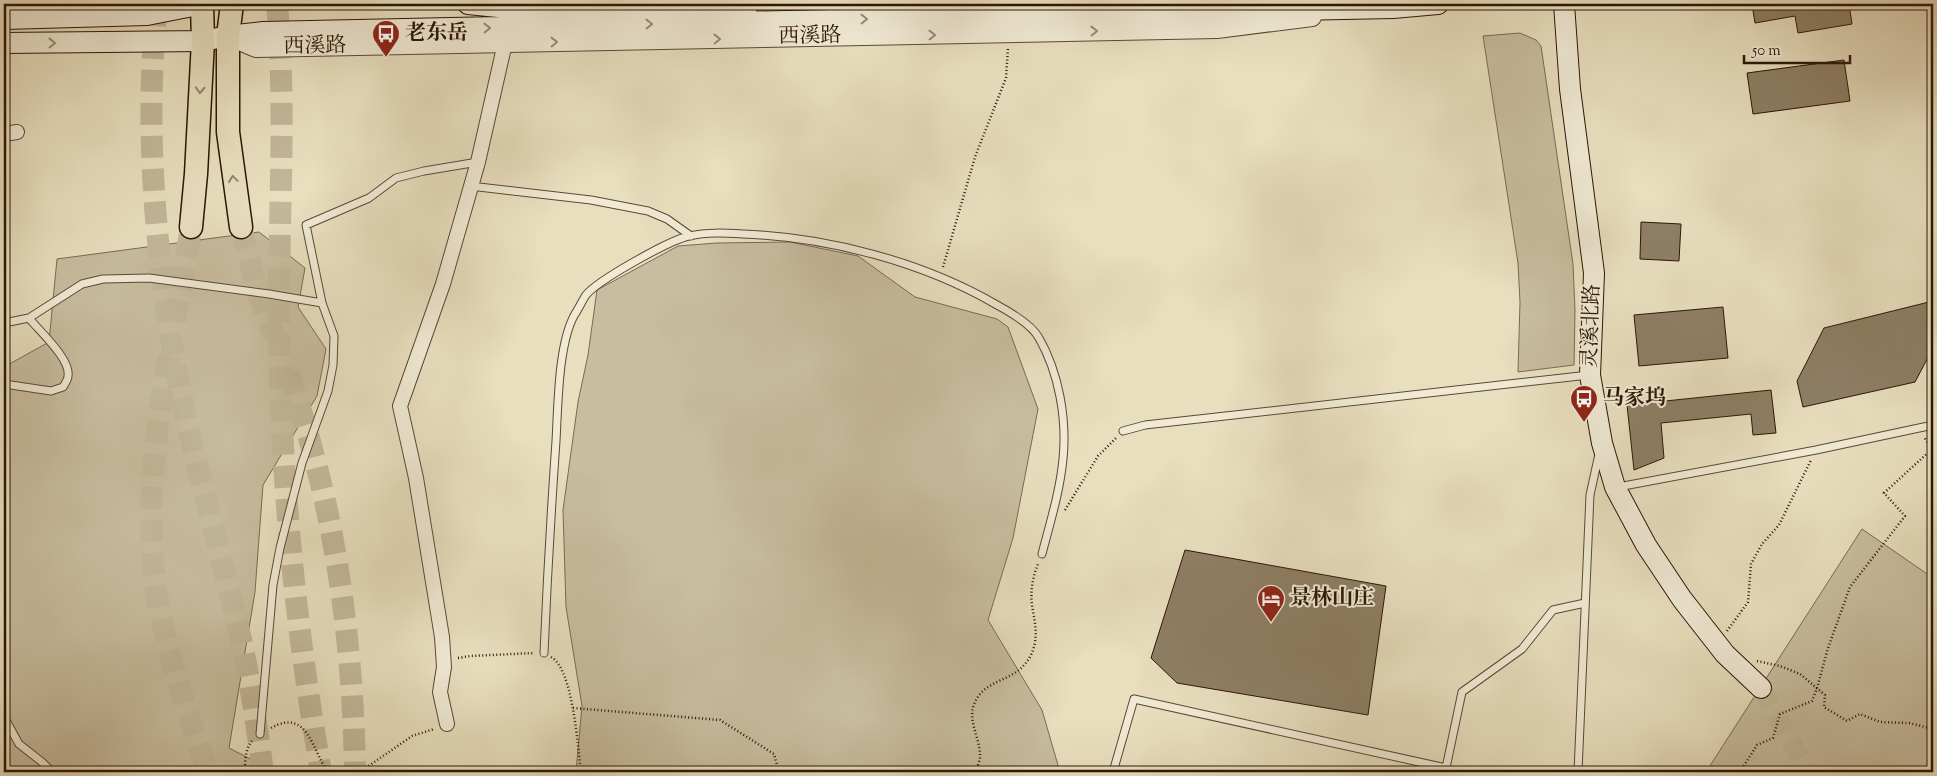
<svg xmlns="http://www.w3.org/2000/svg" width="1937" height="776" viewBox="0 0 1937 776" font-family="'Sorts Mill Goudy','Noto Serif SC',serif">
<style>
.green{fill:#c8bda0;stroke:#7a6a53}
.building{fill:#8e7f66;stroke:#2c1606}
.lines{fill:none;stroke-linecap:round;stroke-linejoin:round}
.secondary-tunnel{stroke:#c2b79a;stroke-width:20;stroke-dasharray:20 10;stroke-linecap:butt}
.trunk-tunnel{stroke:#c2b79a;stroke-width:22;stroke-dasharray:22 11;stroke-linecap:butt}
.service-casing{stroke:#5b4834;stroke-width:9}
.minor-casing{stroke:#5b4834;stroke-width:16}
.tertiary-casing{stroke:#5b4834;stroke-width:20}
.secondary-casing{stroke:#2c1606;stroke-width:22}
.primary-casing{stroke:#2c1606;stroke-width:25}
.trunk-casing{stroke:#2c1606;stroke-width:25}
.path{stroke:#2c1606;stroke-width:2.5;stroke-dasharray:1 2.5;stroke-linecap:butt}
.service{stroke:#f0ead5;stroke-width:7}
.minor{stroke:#f0ead5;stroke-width:14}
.tertiary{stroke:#f0ead5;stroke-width:18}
.secondary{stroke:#f0ead5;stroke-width:20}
.primary{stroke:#e8dfbf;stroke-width:22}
.trunk{stroke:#e8dfbf;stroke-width:22}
.oneway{stroke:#988b78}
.oneway2{stroke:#93856c}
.labels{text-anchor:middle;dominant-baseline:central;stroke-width:4;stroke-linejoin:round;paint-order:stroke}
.poi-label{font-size:21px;font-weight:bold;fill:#2c1606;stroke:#f0ead5;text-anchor:start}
.street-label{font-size:21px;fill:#2c1606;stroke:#f0ead5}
</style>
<rect width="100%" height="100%" fill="#e8dfbf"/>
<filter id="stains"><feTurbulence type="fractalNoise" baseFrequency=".004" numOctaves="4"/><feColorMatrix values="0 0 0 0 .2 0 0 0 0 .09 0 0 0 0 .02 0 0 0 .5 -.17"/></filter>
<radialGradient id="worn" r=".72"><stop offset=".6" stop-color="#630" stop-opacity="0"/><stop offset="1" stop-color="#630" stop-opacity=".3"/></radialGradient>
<path class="green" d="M1520 33 1536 40 1541 46 1573 264 1575 310 1574 365 1518 372 1520 302 1518 263 1483 36Z
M259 232 305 268 298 307 326 349 317 396 263 485 255 592 229 748 276 772H4V367L49 342 57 259Z
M790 242 858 256 915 297 997 319 1008 327 1038 409 1013 538 988 620 1042 710 1060 772H576L582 706 566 607 563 510 578 402 588 355 597 290 678 246 717 243Z
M1862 529 1933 578V772H1706Z"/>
<path class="building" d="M1752 4H1849L1852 24 1798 33 1795 16 1755 23Z
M1844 60 1850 101 1753 114 1747 73Z
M1641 222 1681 224 1679 261 1640 259Z
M1933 301V348L1915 382 1803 407 1797 381 1824 328Z
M1723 307 1728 358 1639 366 1634 315Z
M1771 390 1776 433 1753 435 1751 414 1661 423 1664 458 1634 470 1627 405Z
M1185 550 1386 586 1368 715 1177 683 1151 658Z"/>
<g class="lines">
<path class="secondary-tunnel" d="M1761 688 1808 772"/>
<path class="trunk-tunnel" d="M157 4C144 127 155 253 177 374 192 455 216 534 235 614 248 666 256 719 263 772
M277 4C286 105 279 205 279 306 279 461 294 619 321 772
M241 227 257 291 274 336
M175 322 191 227
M169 356C154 435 144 521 158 601 168 660 189 716 208 772
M288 373C334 500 353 638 355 772"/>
<defs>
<path id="service" d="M470 186 591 200 648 211 667 219 691 236
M4 323 29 318 82 284 103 279 149 278 269 294 322 303
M4 384 51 391 63 387C65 384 68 379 68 376 71 359 39 331 29 318
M1123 431 1145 425 1589 375
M1618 487 1816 450 1933 425
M544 653C547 582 551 512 556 441 558 407 558 343 575 314 579 308 582 301 586 295 598 280 670 240 689 236 707 232 725 233 743 234 828 237 923 262 997 305 1010 312 1032 325 1039 338 1059 373 1067 419 1063 459 1060 491 1050 523 1042 554
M4 717 19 744 42 762 52 772
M260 734 273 585 280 548 302 463 328 391 333 365 334 336 322 303 306 225 369 198 396 178 424 171 478 162
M1446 768 1462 692 1522 649 1553 610 1585 603
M1113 772 1134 699 1446 768 1447 772
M1578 772 1590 495 1599 454"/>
<path id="minor" d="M4 134 17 132
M447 724 440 692 444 667 442 637 416 478 400 406 443 284 478 162 505 43"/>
<path id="tertiary" d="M228 36 256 48 1217 29 1312 17"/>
<path id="secondary" d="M468 4 508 8 749 4
M1564 4 1570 89 1594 273 1590 375 1602 443 1615 487 1646 545 1682 599 1725 654 1761 688
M4 19 147 15 203 4
M4 43 203 41 228 36 263 32 1393 8 1438 4"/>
<path id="primary" d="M202 4 203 41
M228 36 232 4"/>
<path id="trunk" d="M228 36V132L241 227
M191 227 196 174 203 41"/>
</defs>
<use href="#service" class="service-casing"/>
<use href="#minor" class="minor-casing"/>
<use href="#tertiary" class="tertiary-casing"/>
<use href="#secondary" class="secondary-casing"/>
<use href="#primary" class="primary-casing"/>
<use href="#trunk" class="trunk-casing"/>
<path class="path" d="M943 267 975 157 1006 78 1008 48
M1065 510 1098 456 1117 437
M1727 631 1748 602 1751 564 1762 544 1779 525 1811 460
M551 657C573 668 578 749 581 772
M458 658 470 656 534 653
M1757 661 1780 666 1800 674 1825 695 1824 707 1847 721 1860 714 1880 722 1909 723 1933 729
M573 708 720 720 774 754 779 772
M271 728C308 707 312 751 328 772
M245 772C245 762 245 749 252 741
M360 772 412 736 434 729
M976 772C977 768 979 762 980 758 981 738 966 720 975 702 987 675 1023 684 1034 647 1038 632 1034 619 1032 605 1030 592 1033 576 1038 564
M1740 772 1757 745 1773 738 1780 714 1812 701 1817 688 1828 648 1850 587 1905 516 1884 493 1932 449 1924 437"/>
<use href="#service" class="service"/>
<use href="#minor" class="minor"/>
<use href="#tertiary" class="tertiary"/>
<use href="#secondary" class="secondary"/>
<use href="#primary" class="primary"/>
<use href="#trunk" class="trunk"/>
</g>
<defs><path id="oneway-chevron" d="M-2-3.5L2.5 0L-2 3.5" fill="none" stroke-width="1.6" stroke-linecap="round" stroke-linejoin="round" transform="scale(1.25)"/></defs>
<g class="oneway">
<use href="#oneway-chevron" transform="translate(864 19) rotate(-1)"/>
<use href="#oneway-chevron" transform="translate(649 24) rotate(-1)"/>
<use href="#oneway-chevron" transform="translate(487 28) rotate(-1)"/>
<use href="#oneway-chevron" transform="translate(1094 31) rotate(-1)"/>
<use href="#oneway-chevron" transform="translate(932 35) rotate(-1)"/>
<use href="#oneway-chevron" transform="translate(717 39) rotate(-1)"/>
<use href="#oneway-chevron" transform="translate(554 42) rotate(-1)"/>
<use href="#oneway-chevron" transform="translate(52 43) rotate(-1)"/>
</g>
<g class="oneway2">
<use href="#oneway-chevron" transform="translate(200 90) rotate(93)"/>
<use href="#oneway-chevron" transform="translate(233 179) rotate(-98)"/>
</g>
<defs>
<symbol id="bus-pin" viewBox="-11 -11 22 30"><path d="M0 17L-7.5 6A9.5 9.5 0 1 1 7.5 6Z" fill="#8f2418" stroke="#f0ead5"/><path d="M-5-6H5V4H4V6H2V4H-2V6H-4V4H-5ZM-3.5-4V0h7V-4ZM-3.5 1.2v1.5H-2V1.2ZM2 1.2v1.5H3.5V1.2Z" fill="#fff"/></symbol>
<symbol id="hotel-pin" viewBox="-11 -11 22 30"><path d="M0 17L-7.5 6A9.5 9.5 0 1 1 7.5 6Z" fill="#8f2418" stroke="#f0ead5"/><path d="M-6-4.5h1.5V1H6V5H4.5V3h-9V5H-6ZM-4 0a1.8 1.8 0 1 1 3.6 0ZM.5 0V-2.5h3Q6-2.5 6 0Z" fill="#fff"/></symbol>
</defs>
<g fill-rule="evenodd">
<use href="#bus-pin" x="370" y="18" width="32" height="43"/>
<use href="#bus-pin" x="1568" y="383" width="32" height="43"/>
<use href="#hotel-pin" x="1255" y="583" width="32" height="43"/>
</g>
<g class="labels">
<g class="poi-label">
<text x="405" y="34">老东岳</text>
<text x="1603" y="399">马家坞</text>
<text x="1290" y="599">景林山庄</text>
</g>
<g class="street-label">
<text transform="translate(810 37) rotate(-1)">西溪路</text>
<text transform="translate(315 47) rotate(-1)">西溪路</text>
<text transform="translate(1592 326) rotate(-88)">灵溪北路</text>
</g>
</g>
<rect width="1937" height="776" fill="none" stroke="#e8dfbf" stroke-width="20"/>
<rect x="5" y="5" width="1927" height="766" fill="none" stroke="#2c1606" stroke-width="2.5"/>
<rect x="10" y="10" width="1917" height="756" fill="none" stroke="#2c1606"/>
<path d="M1744 55v8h106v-8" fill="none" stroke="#2c1606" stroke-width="2.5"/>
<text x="1752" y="55" font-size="15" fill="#2c1606" stroke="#f0ead5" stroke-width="4" paint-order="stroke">50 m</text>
<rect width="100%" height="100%" filter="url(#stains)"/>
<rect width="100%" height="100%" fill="url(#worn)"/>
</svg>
